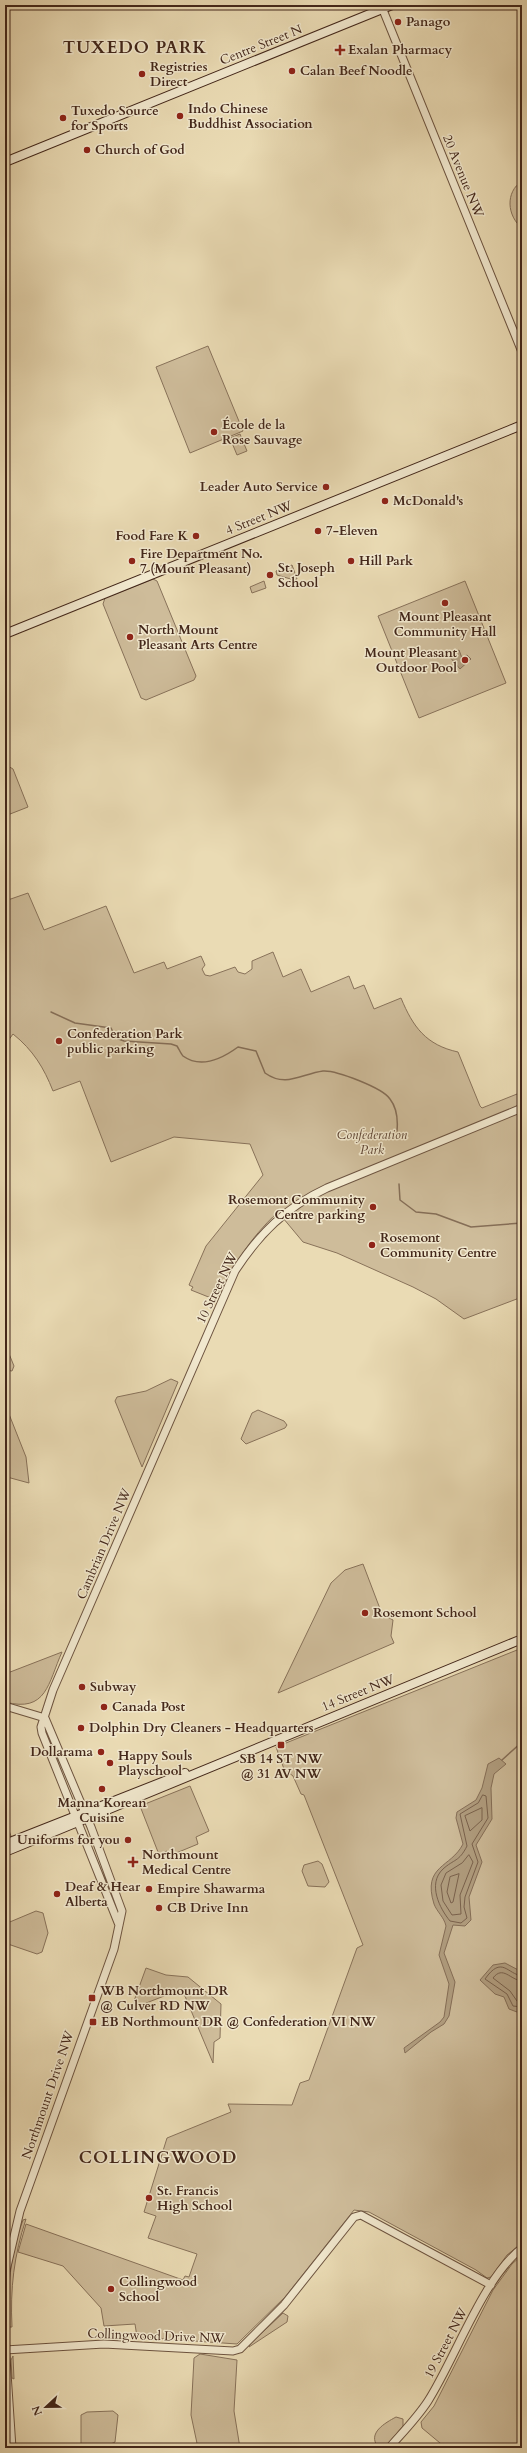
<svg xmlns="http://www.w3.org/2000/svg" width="527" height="2453" viewBox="0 0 527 2453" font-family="Cardo,serif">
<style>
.green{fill:#cebc9a;stroke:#88725a}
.water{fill:#b19e80;stroke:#856e57}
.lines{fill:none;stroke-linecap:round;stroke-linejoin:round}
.shore{stroke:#7a624d;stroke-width:1}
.stream{stroke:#856e57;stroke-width:1.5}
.tertiary-casing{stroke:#6d5440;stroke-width:9}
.secondary-casing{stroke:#43271a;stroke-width:10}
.tertiary{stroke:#f1e8ce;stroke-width:7}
.secondary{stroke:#f1e8ce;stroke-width:8}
.poi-dot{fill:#8f2418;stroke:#f1e8ce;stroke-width:1.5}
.labels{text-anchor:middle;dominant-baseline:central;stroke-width:3;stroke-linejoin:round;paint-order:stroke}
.poi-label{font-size:13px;font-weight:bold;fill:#43271a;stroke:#f1e8ce;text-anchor:start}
.street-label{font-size:13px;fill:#43271a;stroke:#f1e8ce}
.park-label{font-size:13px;font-style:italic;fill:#5f4534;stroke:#f1e8ce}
.district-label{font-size:17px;font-weight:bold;letter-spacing:1px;fill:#43271a;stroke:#f1e8ce}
</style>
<rect width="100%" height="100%" fill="#eadbb4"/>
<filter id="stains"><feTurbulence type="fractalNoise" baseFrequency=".005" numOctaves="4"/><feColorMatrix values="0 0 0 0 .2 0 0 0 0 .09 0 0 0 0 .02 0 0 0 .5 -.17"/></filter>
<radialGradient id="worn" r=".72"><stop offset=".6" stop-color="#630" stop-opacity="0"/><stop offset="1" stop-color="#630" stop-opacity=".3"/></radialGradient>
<path class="green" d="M522 181V228C507 216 505 192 522 181Z
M208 346 243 431 190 453 156 367Z
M240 434 247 451 237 455 230 438Z
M292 565 297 579 294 580 277 575 276 571Z
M153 579 157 581 196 676 194 680 146 700 141 698 103 604 105 598Z
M264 581 266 588 252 593 250 587Z
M465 581 506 683 419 718 378 616Z
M8 766 13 769 28 807 5 816V768Z
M28 893 44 930 106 906 134 973 164 962 167 969 201 956 205 965 202 969 205 975 210 976 235 967 238 972 245 974 252 969V961L273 952 283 977 301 969 311 992 349 976 354 989 364 985 374 1009 401 998C413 1027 426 1045 458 1052L480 1106 482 1108 517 1094 522 1105V1297L464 1319 436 1299 413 1287 337 1253 303 1242 278 1212C249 1239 234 1265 216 1300L191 1290 193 1287 189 1285 206 1246 263 1175 250 1144 174 1137 111 1162 80 1081 53 1091C44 1068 33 1050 13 1034L5 1045V901Z
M5 1344 14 1366 12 1371 5 1370Z
M171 1379 178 1382 142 1467 115 1401 117 1397 146 1391Z
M5 1404 26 1457 29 1483 7 1477Z
M258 1410 284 1421 287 1425 285 1428 246 1444 241 1439 252 1413Z
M363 1564 382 1614 393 1620 391 1636 394 1643 278 1693 331 1583 345 1570Z
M522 1648V2243L507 2255 491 2277 487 2278 476 2270 369 2212 354 2210 285 2297 237 2344 137 2337 135 2324 104 2326 101 2308 63 2266 18 2252 26 2224 183 2280 185 2276 189 2277 197 2254 148 2238 156 2216 144 2212 167 2138 231 2112 228 2104 292 2105 300 2083 309 2080 357 1948 363 1945 304 1795 301 1794 293 1776 284 1769 276 1747Z
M62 1652C48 1683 47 1713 5 1702V1674Z
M190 1786 209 1831 196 1837 198 1844 169 1856 167 1851 161 1854 158 1852 140 1806Z
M5 1820 11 1836 5 1839Z
M318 1861 322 1864 329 1882 325 1887 308 1886 302 1871 304 1865Z
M36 1911 43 1913 48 1933 42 1952 37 1954 5 1943V1924Z
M146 1968 166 1975 188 1977 221 2004 220 2038 214 2042 213 2063 182 1989 136 2007 134 2001Z
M26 2219C14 2255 10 2289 12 2327H9C7 2290 10 2255 23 2220Z
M522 2255V2448H446L422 2428 421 2422 434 2406 493 2290 512 2264Z
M283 2313 288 2316 287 2322 249 2347 250 2344Z
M200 2354 237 2360 234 2411 240 2448H198L191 2415 194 2358Z
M13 2356V2357L14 2379 12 2378 11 2360Z
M113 2411 118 2415 115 2442 111 2444 84 2447 81 2444V2415L87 2412Z
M396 2417 403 2419V2426L384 2448 378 2447C367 2433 385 2423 396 2417Z"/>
<path class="water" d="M459 650 462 658 467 655 471 659 460 669 449 656Z
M499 1758 506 1764 494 1774 491 1788 492 1819 476 1845 482 1862 469 1897 471 1920 465 1926 453 1925 444 1953 455 1982 449 2016 444 2024 431 2032 405 2053 404 2048 440 2022 444 2017 449 1984 439 1955 446 1926C444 1917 437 1912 434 1904 422 1865 451 1868 463 1844L456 1818 457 1812 476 1800 482 1788 488 1764Z
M505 1963 522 1972V2009L517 2012 509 2009 504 1997 495 1994 480 1980 493 1965Z"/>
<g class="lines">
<path class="shore" d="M483 1795 486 1796 488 1818 472 1844 478 1862 465 1897 464 1907 467 1918 461 1923 450 1921C440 1909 427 1884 443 1869 454 1859 459 1862 467 1846L460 1814 478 1803Z
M482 1808V1820L470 1831 465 1816Z
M469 1855 473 1862 460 1895 461 1914 452 1915 443 1901 441 1885 446 1873 462 1863Z
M459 1874 453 1902 451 1903 447 1892 450 1877Z
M522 1976C507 1974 502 1955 485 1979L507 1994 513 2006 522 2007
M522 1981C510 1980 503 1965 493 1978L510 1991 517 2001H522"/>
<path class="stream" d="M51 1012 75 1023 111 1028 116 1038 124 1041 171 1044 177 1046C179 1049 181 1054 183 1056 201 1069 223 1058 238 1047L256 1051 265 1073C286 1088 301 1074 323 1071 336 1070 383 1088 390 1099 397 1108 398 1120 397 1131
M399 1184 400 1200 416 1212 436 1214 471 1227 522 1223
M502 1760 522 1742"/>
<defs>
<path id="tertiary" d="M381 5 522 352
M5 1706 45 1718 91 1827 122 1911 114 1949 20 2211 5 2275
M119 1925 42 1733 41 1727 53 1690 235 1271C259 1234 286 1207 327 1188L522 1108
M5 2343 12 2448
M5 2350 104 2344 233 2351 240 2349 284 2305 354 2217 361 2215 491 2285
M389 2448C402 2433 417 2418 428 2401 456 2357 483 2278 522 2248"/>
<path id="secondary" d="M5 162 392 5
M5 634 522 425
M5 1844 185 1773
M5 1852 522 1639"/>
</defs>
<use href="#tertiary" class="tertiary-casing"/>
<use href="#secondary" class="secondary-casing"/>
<use href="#tertiary" class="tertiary"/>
<use href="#secondary" class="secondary"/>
</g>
<g class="poi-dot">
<circle cx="398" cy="22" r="4"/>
<path d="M338 44h4v4h4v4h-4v4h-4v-4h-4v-4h4z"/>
<circle cx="292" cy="71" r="4"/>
<circle cx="142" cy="74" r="4"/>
<circle cx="180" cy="116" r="4"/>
<circle cx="63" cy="118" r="4"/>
<circle cx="87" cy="150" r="4"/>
<circle cx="214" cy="432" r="4"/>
<circle cx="326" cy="487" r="4"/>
<circle cx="385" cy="501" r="4"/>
<circle cx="318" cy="531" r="4"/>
<circle cx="196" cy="536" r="4"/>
<circle cx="132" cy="561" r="4"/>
<circle cx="351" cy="561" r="4"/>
<circle cx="270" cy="575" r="4"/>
<circle cx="445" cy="603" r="4"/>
<circle cx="130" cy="637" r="4"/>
<circle cx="465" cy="660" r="4"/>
<circle cx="59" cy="1041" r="4"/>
<circle cx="373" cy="1207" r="4"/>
<circle cx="372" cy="1245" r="4"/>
<circle cx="365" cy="1613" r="4"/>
<circle cx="82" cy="1687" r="4"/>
<circle cx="104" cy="1707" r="4"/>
<circle cx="81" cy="1728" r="4"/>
<rect x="277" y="1741" width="8" height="8" rx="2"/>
<circle cx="101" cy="1752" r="4"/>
<circle cx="110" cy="1763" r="4"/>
<circle cx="102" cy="1789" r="4"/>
<circle cx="128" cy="1840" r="4"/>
<path d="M131 1856h4v4h4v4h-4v4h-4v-4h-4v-4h4z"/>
<circle cx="149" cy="1889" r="4"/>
<circle cx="57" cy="1894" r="4"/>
<circle cx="159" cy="1908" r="4"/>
<rect x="88" y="1994" width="8" height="8" rx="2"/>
<rect x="89" y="2018" width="8" height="8" rx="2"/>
<circle cx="149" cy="2198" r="4"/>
<circle cx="111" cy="2289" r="4"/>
</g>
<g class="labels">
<g class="poi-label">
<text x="406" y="22">Panago</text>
<text x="348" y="50">Exalan Pharmacy</text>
<text x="150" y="67">Registries<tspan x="150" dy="15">Direct</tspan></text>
<text x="300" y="71">Calan Beef Noodle</text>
<text x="188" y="109">Indo Chinese<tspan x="188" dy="15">Buddhist Association</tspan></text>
<text x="71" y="111">Tuxedo Source<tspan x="71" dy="15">for Sports</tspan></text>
<text x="95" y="150">Church of God</text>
<text x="222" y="425">École de la<tspan x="222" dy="15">Rose Sauvage</tspan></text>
<text x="318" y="487" text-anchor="end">Leader Auto Service</text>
<text x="393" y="501">McDonald's</text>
<text x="326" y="531">7-Eleven</text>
<text x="188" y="536" text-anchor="end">Food Fare K</text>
<text x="140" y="554">Fire Department No.<tspan x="140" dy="15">7 (Mount Pleasant)</tspan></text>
<text x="359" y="561">Hill Park</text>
<text x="278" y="568">St. Joseph<tspan x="278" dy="15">School</tspan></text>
<text x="445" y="617" text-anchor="middle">Mount Pleasant<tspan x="445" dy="15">Community Hall</tspan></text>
<text x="138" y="630">North Mount<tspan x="138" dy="15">Pleasant Arts Centre</tspan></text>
<text x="457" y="653" text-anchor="end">Mount Pleasant<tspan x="457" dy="15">Outdoor Pool</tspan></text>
<text x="67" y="1034">Confederation Park<tspan x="67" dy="15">public parking</tspan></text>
<text x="365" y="1200" text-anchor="end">Rosemont Community<tspan x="365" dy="15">Centre parking</tspan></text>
<text x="380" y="1238">Rosemont<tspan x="380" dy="15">Community Centre</tspan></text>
<text x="373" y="1613">Rosemont School</text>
<text x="90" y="1687">Subway</text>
<text x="112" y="1707">Canada Post</text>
<text x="89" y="1728">Dolphin Dry Cleaners - Headquarters</text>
<text x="93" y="1752" text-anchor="end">Dollarama</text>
<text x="118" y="1756">Happy Souls<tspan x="118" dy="15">Playschool</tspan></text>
<text x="281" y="1759" text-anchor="middle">SB 14 ST NW<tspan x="281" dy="15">@ 31 AV NW</tspan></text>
<text x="102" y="1803" text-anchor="middle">Manna Korean<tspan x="102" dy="15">Cuisine</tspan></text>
<text x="120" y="1840" text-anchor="end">Uniforms for you</text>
<text x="142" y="1855">Northmount<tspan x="142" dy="15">Medical Centre</tspan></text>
<text x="65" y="1887">Deaf &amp; Hear<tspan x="65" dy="15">Alberta</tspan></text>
<text x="157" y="1889">Empire Shawarma</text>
<text x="167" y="1908">CB Drive Inn</text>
<text x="100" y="1991">WB Northmount DR<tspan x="100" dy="15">@ Culver RD NW</tspan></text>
<text x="101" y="2022">EB Northmount DR @ Confederation VI NW</text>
<text x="157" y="2191">St. Francis<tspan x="157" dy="15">High School</tspan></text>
<text x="119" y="2282">Collingwood<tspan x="119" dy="15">School</tspan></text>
</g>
<g class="street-label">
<text transform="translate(261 45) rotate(-22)">Centre Street N</text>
<text transform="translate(463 176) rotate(68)">20 Avenue NW</text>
<text transform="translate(259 518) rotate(-22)">4 Street NW</text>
<text transform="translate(217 1288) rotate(-64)">10 Street NW</text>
<text transform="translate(104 1544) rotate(-67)">Cambrian Drive NW</text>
<text transform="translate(358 1693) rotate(-22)">14 Street NW</text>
<text transform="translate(48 2095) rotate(-71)">Northmount Drive NW</text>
<text transform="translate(156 2336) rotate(2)">Collingwood Drive NW</text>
<text transform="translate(446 2343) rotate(-62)">19 Street NW</text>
</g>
<g class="park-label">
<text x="372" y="1135">Confederation<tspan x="372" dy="15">Park</tspan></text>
</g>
<g class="district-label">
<text x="135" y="47">TUXEDO PARK</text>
<text x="158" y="2157">COLLINGWOOD</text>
</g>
</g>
<rect width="527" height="2453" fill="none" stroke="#eadbb4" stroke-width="20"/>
<rect x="6" y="6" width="515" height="2441" fill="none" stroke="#43271a" stroke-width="2"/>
<rect x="10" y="10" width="507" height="2433" fill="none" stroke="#43271a"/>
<g transform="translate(46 2407) rotate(248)" stroke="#f1e8ce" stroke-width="3" paint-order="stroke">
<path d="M0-3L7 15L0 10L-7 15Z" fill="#43271a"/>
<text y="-6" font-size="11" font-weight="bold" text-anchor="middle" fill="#43271a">N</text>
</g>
<rect width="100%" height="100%" filter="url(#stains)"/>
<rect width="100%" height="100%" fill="url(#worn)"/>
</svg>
